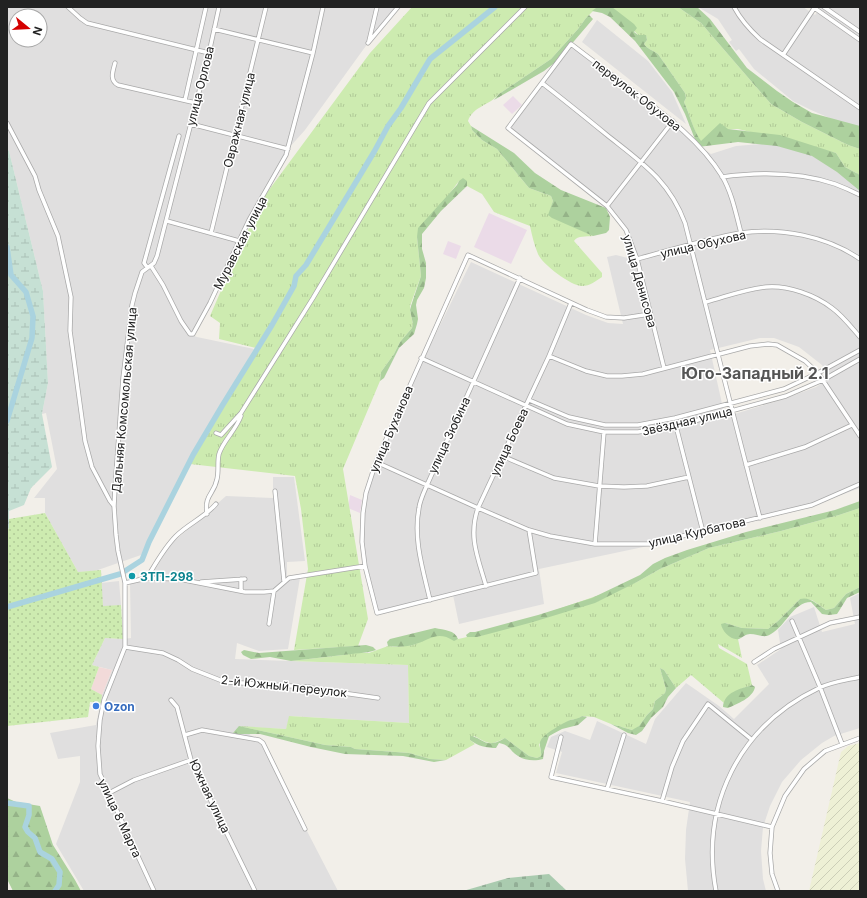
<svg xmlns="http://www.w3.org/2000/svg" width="867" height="898" viewBox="0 0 867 898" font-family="Inter,sans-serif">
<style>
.residential{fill:#e0dfdf;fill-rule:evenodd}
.commercial{fill:#f2dad9}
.industrial{fill:#ebdbe8}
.farmland{fill:url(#farmland-furrows)}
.grass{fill:url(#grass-tufts)}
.forest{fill:url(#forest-firs)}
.wetland{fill:url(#wetland-marsh)}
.cemetery{fill:url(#cemetery-stones)}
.garden{fill:url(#garden-dots)}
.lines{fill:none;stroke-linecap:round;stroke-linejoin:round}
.river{stroke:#aad3df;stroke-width:5.5}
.minor-casing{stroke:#a9a9a9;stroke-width:5}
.minor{stroke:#fff;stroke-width:3.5}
.culture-dot{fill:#0f9aa8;stroke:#fff;stroke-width:1.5}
.shop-dot{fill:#3f7fe0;stroke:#fff;stroke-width:1.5}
.labels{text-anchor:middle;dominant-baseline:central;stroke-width:3;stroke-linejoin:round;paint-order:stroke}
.street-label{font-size:12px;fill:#222;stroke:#fff}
.culture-label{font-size:12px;font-weight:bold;fill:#0d838f;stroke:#fff;text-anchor:start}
.shop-label{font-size:12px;font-weight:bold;fill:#366cbe;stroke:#fff;text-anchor:start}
.district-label{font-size:16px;font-weight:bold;fill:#555;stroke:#fff}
</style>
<defs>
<pattern id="farmland-furrows" width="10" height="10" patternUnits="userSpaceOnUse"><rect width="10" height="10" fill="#eef0d5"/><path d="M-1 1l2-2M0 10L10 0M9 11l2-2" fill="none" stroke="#ccceb7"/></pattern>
<pattern id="grass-tufts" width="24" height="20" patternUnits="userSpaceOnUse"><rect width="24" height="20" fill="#cdebb0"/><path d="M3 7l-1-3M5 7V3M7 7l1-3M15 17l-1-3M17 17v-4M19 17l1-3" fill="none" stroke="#b0c997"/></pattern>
<pattern id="forest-firs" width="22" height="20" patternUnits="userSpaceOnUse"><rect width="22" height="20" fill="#add19e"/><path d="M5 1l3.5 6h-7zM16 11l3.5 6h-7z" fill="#95b388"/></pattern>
<pattern id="wetland-marsh" width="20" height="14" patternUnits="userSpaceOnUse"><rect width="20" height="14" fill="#c6e0d4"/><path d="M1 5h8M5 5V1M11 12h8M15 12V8" fill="none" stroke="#aac0b6"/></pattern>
<pattern id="cemetery-stones" width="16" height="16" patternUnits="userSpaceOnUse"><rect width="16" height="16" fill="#aacbaf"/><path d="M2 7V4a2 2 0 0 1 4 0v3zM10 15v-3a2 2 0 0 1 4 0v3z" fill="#92ae96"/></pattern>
<pattern id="garden-dots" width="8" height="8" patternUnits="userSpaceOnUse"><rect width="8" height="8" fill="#cdebb0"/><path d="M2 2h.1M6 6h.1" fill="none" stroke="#b0c997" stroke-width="1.8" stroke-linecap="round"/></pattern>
</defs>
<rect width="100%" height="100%" fill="#f2efe9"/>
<path class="residential" d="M7 7H398L368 43 305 130 288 149 249 220 192 335 197 337 254 349 193 455 161 515 141 555 95 571 78 572 45 513V498H34L57 469 46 413 42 414 48 383 43 291 9 151 7 149ZM16 16H40V40H16Z
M698 7H803L815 15 821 7H860V131L811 110 793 101 754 69 739 49 736 51 729 42 732 40 718 19Z
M597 20 648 61 672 92 686 124 582 42Z
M571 46 673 123 690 140 711 154 736 146 775 143 811 155 860 185V488L811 506 759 520 648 546 539 569 544 604 459 624 453 595 376 614 362 543 365 495 375 463 421 364 471 262 586 315 608 323 623 324 607 257 616 255 636 260 626 231 607 208 508 129ZM760 338H774L799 347 822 365 829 379 816 387 784 399 725 417 710 350Z
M273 477H294L305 561 287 562V581L300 578 288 649 259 651 237 643 235 659 408 665 409 723 290 716 286 729 240 727 262 744 338 891H84L56 844 80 782V756L58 759 50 733 96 725 102 695 112 670 92 665 105 638 123 639 131 638 130 583 149 579 170 545 226 496 273 498Z
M119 581 121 605 103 607 101 583Z
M860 593V728L834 736 822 743 801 760 782 782 770 806 763 827 761 851 763 879 766 891H688L685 859 686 830 690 802 556 773 562 752 547 747 551 737 565 731 590 740 597 721 646 744 655 719 686 683 719 706 734 719 769 684 757 665 781 649 778 630 790 617 814 607 822 632 855 624 850 598Z"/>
<path class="commercial" d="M99 667 112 670 102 695 91 689Z"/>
<path class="industrial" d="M513 96 522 105 512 114 503 105Z
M489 213 527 230 511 264 474 247Z
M448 241 461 246 456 259 443 254Z
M350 495 362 500 360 513 348 508Z"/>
<path class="farmland" d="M860 743V891H809L841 752 848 746Z"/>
<path class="grass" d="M412 7H597L586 18 578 29 551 59 499 94C489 106 473 106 468 121L471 126 472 130 482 140 497 149 529 188 551 196 553 201 549 215 593 236C586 237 578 235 574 241L602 273V277C596 281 590 286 582 286 571 286 542 264 538 254 534 245 532 235 530 226L494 212 482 194 467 186V181H459L417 237 421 276 410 306V310L413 324 412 328 400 342 394 354 381 372 380 381 343 469 368 619 358 646 294 650 308 569 301 509 295 476 190 464 256 348 219 339 220 323 210 316 242 242 266 194 370 53Z
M612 7H678L701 23 771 104 802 122 848 145 860 149V175L845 167 836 153 738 129C722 129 713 130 701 142 693 130 690 115 684 102L686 98 685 93 658 54C653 50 647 49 644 44L647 40 646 36 638 35Z
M860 508V587L846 594 834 608 826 610 812 600 800 599 778 621 768 629 742 628 725 623 734 638 738 639 742 658 718 644 719 648 747 664 752 685C740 689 730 692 724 703L691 675 676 688 664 670 660 668 666 689 665 693 655 701 653 709 647 715 639 726 636 729 632 730 611 724 594 717 582 716 578 719 570 720 539 744 541 752V756L537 758 529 756 505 738C489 746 490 744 474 736L470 740 475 744 446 760 430 759 409 753 355 749 351 747 325 745 239 726 286 729 289 716 409 723 408 665 291 661 343 655 352 653H369L388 646 396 647 413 645 430 637 438 635 447 636 454 640 467 637H477L637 582 660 569 709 548 781 531 839 515Z"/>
<path class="forest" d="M597 7H612L634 24 637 28 634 32 638 35H646L647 40 644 44C647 49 653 50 658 54L685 93 686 98 684 102C690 115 693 130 701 141L720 123 728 129 780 135 836 153 845 167 860 175V191L837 172 812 156 777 146 738 142 698 147 685 114 674 92 635 41 610 17 602 13 592 11Z
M678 7H697L710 19 747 68 777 91 793 102 812 113 860 126V149L848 145 802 122 771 104 701 23Z
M589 15 593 19 557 61 544 71 494 100 499 94 551 59 578 29 586 18Z
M471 126 514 153 535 173 561 190 606 208 610 217 609 230 606 233 593 236 552 218 548 215 553 201 551 196 529 188 497 149 482 140 472 130Z
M463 178 467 181V186L441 211 422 234V249L426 263V278L424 288 417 300 416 305 418 319 417 324 414 334 399 348 384 378 380 381 381 372 394 354 400 342 412 328 413 324 410 310 411 306 421 276 417 237 418 228 457 185 459 181Z
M860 501V508L839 515 781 531 709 548 660 569 637 582 595 603 533 622 477 637H467L466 635 470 632H475L538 615 592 598 640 575 653 564 665 558 687 550 746 532 835 510Z
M860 587V592L847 598 839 611 837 614 829 615 822 614 811 602C793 602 786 626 771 634 764 639 758 634 750 634 746 634 743 637 739 639 731 641 722 631 721 624L725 623 742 628 768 629 778 621 800 599C810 596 818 605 826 610L834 608 846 594Z
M435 628C444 630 455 630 458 639L454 641C437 630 430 640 413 645 405 647 396 647 388 646L387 642 390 639Z
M366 645 373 647 376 650C365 654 354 653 343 655L291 661 270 657 251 659 243 655 241 652 244 650 259 653Z
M660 668 664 670 676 688 668 697 663 707 651 718 642 731 636 735 628 733 611 724 632 730 639 726 647 715 653 709 655 701 665 693 666 689Z
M752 685 755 687C753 698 737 704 728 708L723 707C724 692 740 689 752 685Z
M582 716 587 717 578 725 562 729 549 736 544 751 543 759C536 761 525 761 518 756 510 751 510 745 499 743L496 748C486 748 478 746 470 740V736C478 736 485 745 492 743 497 743 501 740 505 738L529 756 537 758 541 756C542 751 538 744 541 740 544 734 563 723 570 720 575 719 578 719 582 716Z
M239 726 325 745 351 747 355 749 409 753 430 759 446 760 434 762 403 756 345 754 311 747 260 734H237L233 733Z
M7 798 16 802 40 806 53 845 75 880 81 891H13L7 879Z"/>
<path class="wetland" d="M7 149 9 151 43 291 48 383 42 414 52 467 31 488 24 505 9 511V528L7 531Z"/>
<path class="cemetery" d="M549 874 567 891H463L508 878Z"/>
<path class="garden" d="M45 513 78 572 101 570 103 606 121 605 123 639 105 638 92 665 99 667 91 689 102 695 101 703 90 702 88 717 7 726V531L9 528V519Z"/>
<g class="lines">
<path class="river" d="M7 247 11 275 26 292 33 316 32 338 7 421
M125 571 142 560 149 542 193 455 222 406 272 325 294 286 296 276 306 265 374 152 388 126 401 108 430 59 495 7
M7 607 120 574
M7 803 29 806V815L25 827 28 832 35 838 40 852 52 859 60 872 59 885 55 891"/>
<defs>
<path id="minor" d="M68 7 80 18 87 23 209 53
M734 7C741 20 749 29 760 39L860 108
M813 7 860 40
M824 7 860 32
M214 29 313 53
M369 41 377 7
M368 43 398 7
M783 55 815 7
M115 63C113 71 109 80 118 85L196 103
M542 83C564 100 585 117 607 135 641 162 669 180 685 223 710 322 734 420 760 518
M185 100 206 7
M7 123 35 176 39 190 58 236 71 297 70 331 85 441 92 467 110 501 114 506
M191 124 288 149
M722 177C759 172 799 172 835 184 843 187 852 191 860 195
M607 206 673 121
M167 221 239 241
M211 233 266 7
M637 259C671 250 706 239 740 233 780 227 827 236 860 259
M151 266 163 285 181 321 190 334H193L210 303 249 220 286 155 313 53 323 7
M147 267 144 263 179 136
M706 302C725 297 745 289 766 287 788 285 815 295 832 308 843 316 851 327 860 337
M549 356 586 371 607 376H622L643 374 750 346 768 344 777 345 805 361 818 373 860 436
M421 358 567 424 604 432H638L676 426 786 396 823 380 860 359
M664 368 637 259 626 230 607 206 508 128 571 44C593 61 615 77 637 94 668 117 701 142 722 176 732 193 736 214 741 233
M529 400 569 417 605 425H638L675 418 784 389 818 373 860 350
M676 426 703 532
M216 433 221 435 241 413 313 298 429 103 525 7
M502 456 554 478 599 486 624 487 647 486 689 477
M376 462 478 508 529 530 550 536 595 544H649L812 505 860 484
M746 465 805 447 852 425
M275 491 284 581
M207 514C204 494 214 495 217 479 219 471 217 462 219 454 223 441 236 430 241 416
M529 530 536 573 377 613 365 566 362 542 363 513 366 493 376 462 468 255 587 310 606 317 624 318 650 314
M595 544 604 432
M147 578C156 563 164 548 176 536 188 524 205 517 216 504
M241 579V591
M201 582 245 579
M125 583 147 578 179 579 245 592H264L274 591 289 578 365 566
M486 586C478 558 468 537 478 508L549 356 571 303
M430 600C423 570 413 539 419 508 420 500 424 492 427 485L520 278
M792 621 820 687 842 744
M269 624 274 591
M125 647 163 653 178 660 192 669 225 682 309 687 332 693H343L378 698
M754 662 774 649 830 623 860 617
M171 700 177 707 191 760 255 891
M185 735 202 730 259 740 263 743 305 829
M561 737 551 777 662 801 772 827
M607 789 624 735
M109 793 134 780 191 760
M662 801 672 767 683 741 708 704 751 739
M154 891 100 774 98 746 100 720 104 700 125 647V583L118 551 116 535 114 506 115 488 123 378 132 305 135 293 142 272 154 263 157 256 209 53 219 7
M716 891C700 805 739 726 819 688 831 682 847 680 860 677
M778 891 772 874 770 853 772 827 785 796 804 769 825 751 860 738"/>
</defs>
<use href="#minor" class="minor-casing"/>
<use href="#minor" class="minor"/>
</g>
<circle class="culture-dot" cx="132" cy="576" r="4"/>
<circle class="shop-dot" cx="96" cy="706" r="4"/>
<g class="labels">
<g class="street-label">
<text transform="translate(200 86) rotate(-76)">улица Орлова</text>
<text transform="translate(637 95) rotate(38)">переулок Обухова</text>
<text transform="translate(239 120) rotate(-76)">Овражная улица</text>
<text transform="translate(240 243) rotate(-63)">Муравская улица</text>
<text transform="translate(703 244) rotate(-13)">улица Обухова</text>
<text transform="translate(640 281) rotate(74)">улица Денисова</text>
<text transform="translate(124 400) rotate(-85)">Дальняя Комсомольская улица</text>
<text transform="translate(687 421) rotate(-13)">Звёздная улица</text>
<text transform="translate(391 429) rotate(-67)">улица Буханова</text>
<text transform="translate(449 435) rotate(-65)">улица Зюбина</text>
<text transform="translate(509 442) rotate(-65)">улица Боева</text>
<text transform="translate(697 532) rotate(-13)">улица Курбатова</text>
<text transform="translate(284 686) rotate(6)">2-й Южный переулок</text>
<text transform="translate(210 796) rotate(65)">Южная улица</text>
<text transform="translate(120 818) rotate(65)">улица 8 Марта</text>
</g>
<g class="culture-label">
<text x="140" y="576">ЗТП-298</text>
</g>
<g class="shop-label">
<text x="104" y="706">Ozon</text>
</g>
<g class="district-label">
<text x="755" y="373">Юго-Западный 2.1</text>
</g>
</g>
<rect width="867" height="898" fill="none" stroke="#222222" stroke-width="16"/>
<g transform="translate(28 28) rotate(108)"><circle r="19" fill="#ffffff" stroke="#a7a7a7"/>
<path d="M0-3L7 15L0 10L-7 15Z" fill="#d40000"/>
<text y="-6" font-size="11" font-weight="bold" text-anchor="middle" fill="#222222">N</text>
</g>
</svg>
